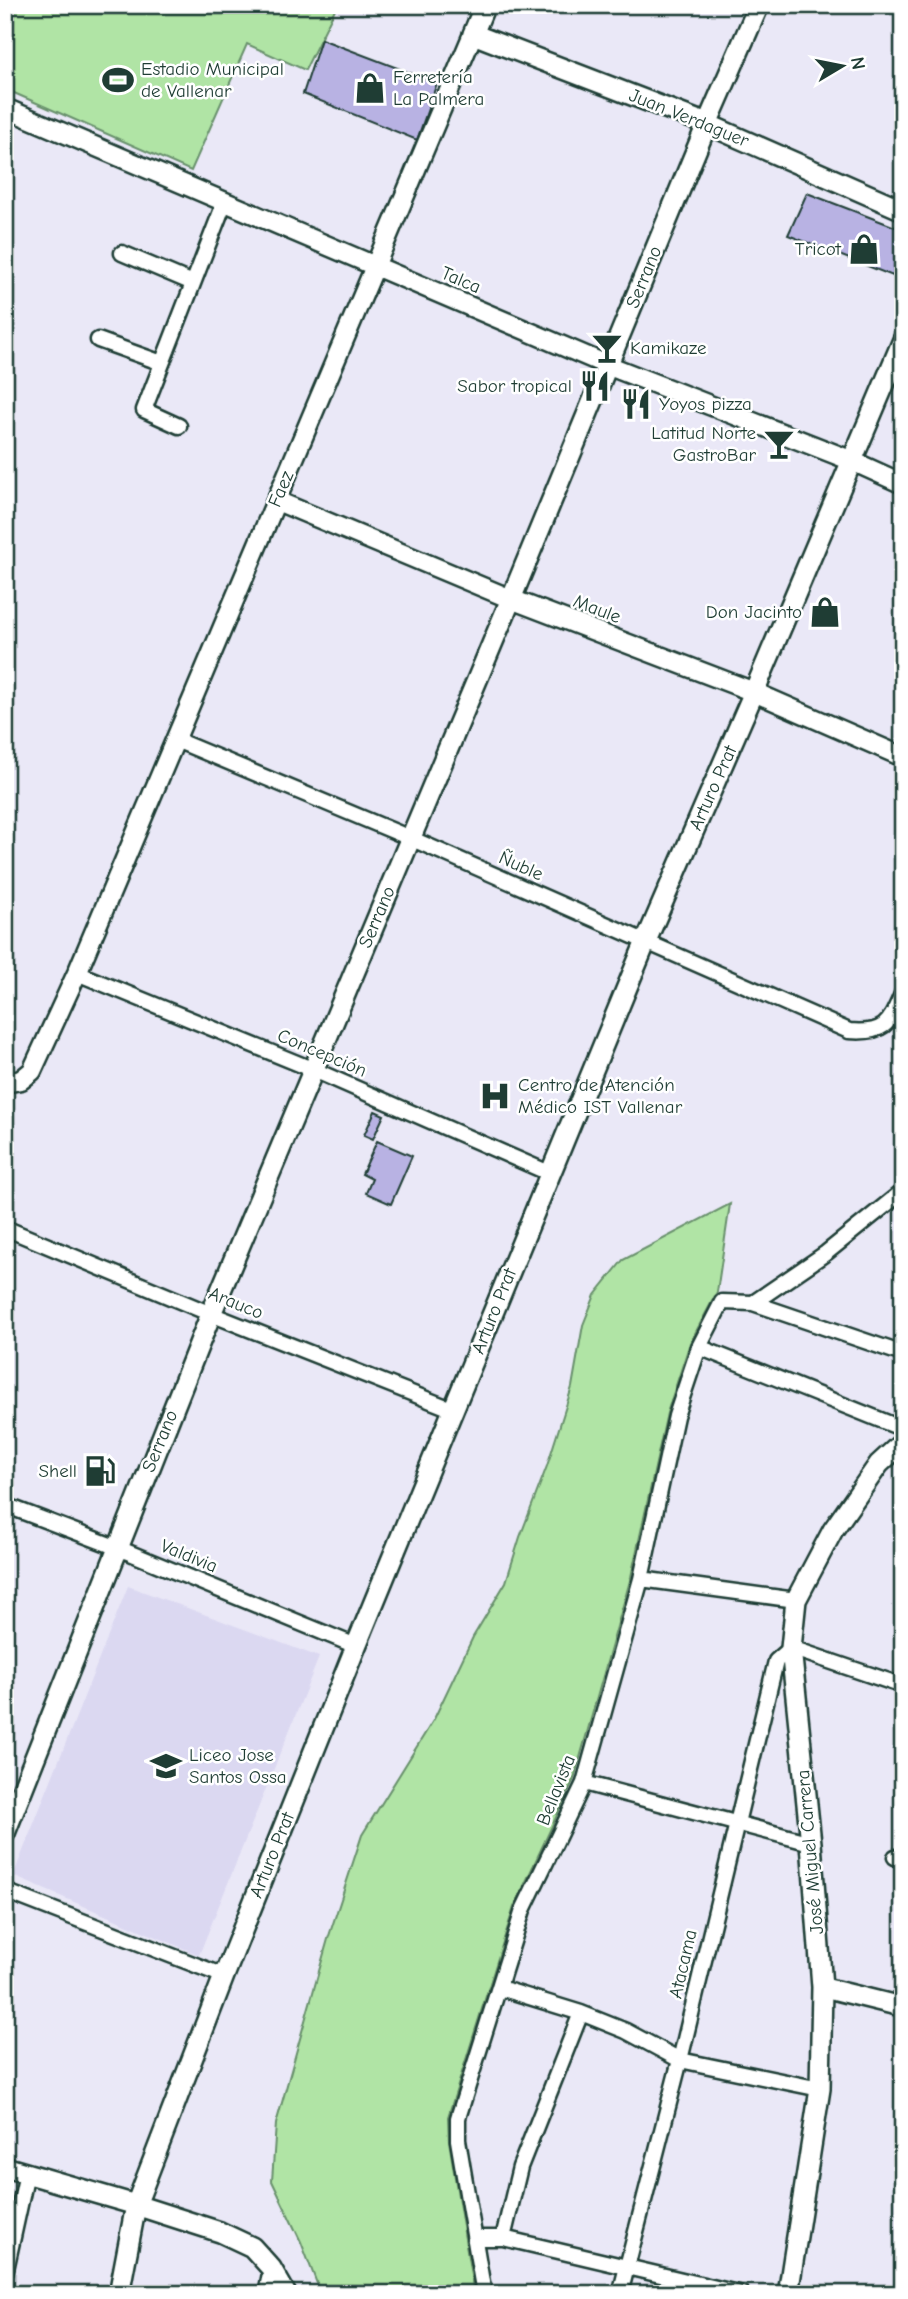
<svg xmlns="http://www.w3.org/2000/svg" width="908" height="2299" viewBox="0 0 908 2299" font-family="'Comic Neue',sans-serif">
<style>
.built{fill:#dbd8f1}
.green{fill:#b0e4a5;stroke:#68906c;stroke-width:2}
.building{fill:#b8b2e3;stroke:#1f3d34;stroke-width:2}
.lines{fill:none;stroke-linecap:round;stroke-linejoin:round}
.minor-casing{stroke:#1f3d34;stroke-width:19}
.tertiary-casing{stroke:#1f3d34;stroke-width:23}
.secondary-casing{stroke:#1f3d34;stroke-width:24}
.minor{stroke:#fff;stroke-width:14}
.tertiary{stroke:#fff;stroke-width:18}
.secondary{stroke:#fff;stroke-width:19}
.labels{text-anchor:middle;dominant-baseline:central;stroke-width:5;stroke-linejoin:round;paint-order:stroke}
.poi-label{font-size:19px;fill:#1f3d34;stroke:#fff;text-anchor:start}
.street-label{font-size:19px;fill:#1f3d34;stroke:#fff}
</style>
<rect width="100%" height="100%" fill="#eae8f7"/>
<filter id="ink" filterUnits="userSpaceOnUse"><feTurbulence type="fractalNoise" baseFrequency=".0143" numOctaves="2"/><feDisplacementMap in="SourceGraphic" scale="14" xChannelSelector="R" yChannelSelector="G"/><feConvolveMatrix kernelMatrix="1 2 1 2 8 2 1 2 1" color-interpolation-filters="sRGB"/></filter>
<g filter="url(#ink)">
<path class="built" d="M128 1586 319 1657 199 1955 13 1876Z"/>
<path class="green" d="M5 5H337L305 70 247 44 191 171 5 89Z
M730 1204 717 1292 690 1343 667 1413 631 1577 574 1779 514 1907 448 2117 449 2141 474 2294H321L301 2242 272 2181 276 2124 328 1939 362 1835 434 1719 473 1637 506 1582 520 1537 547 1466 572 1387 583 1325 595 1295 623 1260Z"/>
<path class="building" d="M321 39 437 83 417 140 303 94Z
M807 193 903 230V263L898 278 788 235Z
M375 1111 384 1115 373 1139 364 1135Z
M377 1141 412 1156 391 1204 366 1193 372 1179 362 1174Z"/>
<g class="lines">
<defs>
<path id="minor" d="M122 253 193 283
M98 340 162 363
M179 426 144 410 225 201
M176 740 410 838 849 1031C887 1034 889 1023 903 992
M77 973 314 1070 549 1173
M5 1228 211 1314 454 1410
M753 1303 826 1253 903 1191
M699 1347 903 1429
M5 1505 118 1548 356 1646
M641 1579 796 1600
M584 1783 811 1843
M895 1857 903 1860
M5 1891 224 1976
M500 1988 581 2013 626 2031 680 2060 820 2089
M476 2238H503L742 2294
M503 2238 520 2167 581 2013
M5 2274 27 2173
M266 2294 271 2268
M484 2294 458 2140V2118L523 1910 584 1783 641 1579 676 1416 699 1347 722 1302 753 1303 903 1354
M620 2294 680 2060 776 1661 791 1648 903 1686"/>
<path id="tertiary" d="M5 108 607 365 850 460 903 484
M277 501 511 599 754 692 903 757
M5 1083 21 1080 32 1071 77 973 473 34
M822 1987 903 2007"/>
<path id="secondary" d="M485 5 473 34 707 124 903 210
M5 1833 211 1314 511 599 707 124 759 5
M5 2167 136 2205 220 2232 252 2247 271 2268 286 2294
M119 2294 136 2205 224 1976 356 1646 646 941 754 692 903 340
M788 2294 820 2089 822 1987 811 1843 791 1648 796 1600 833 1530 879 1464 903 1442"/>
</defs>
<use href="#minor" class="minor-casing"/>
<use href="#tertiary" class="tertiary-casing"/>
<use href="#secondary" class="secondary-casing"/>
<use href="#minor" class="minor"/>
<use href="#tertiary" class="tertiary"/>
<use href="#secondary" class="secondary"/>
</g>
</g>
<defs>
<symbol id="stadium-bare" viewBox="-9 -9 18 18"><path d="M0-5a6.5 5 0 1 0 0 10a6.5 5 0 1 0 0-10ZM-3.5-1.8h7v3.6h-7Z" fill="#1f3d34" stroke="#fff" stroke-width="2.5" paint-order="stroke"/></symbol>
<symbol id="shop-bare" viewBox="-9 -9 18 18"><path d="M-5-2.5h2.3a2.7 3.5 0 0 1 5.4 0H5L5.5 6h-11ZM-1.5-2.5h3a1.5 2.3 0 0 0-3 0Z" fill="#1f3d34" stroke="#fff" stroke-width="2.5" paint-order="stroke"/></symbol>
<symbol id="bar-bare" viewBox="-9 -9 18 18"><path d="M-6-5H6L.8 .8V4.5H3.5V6h-7V4.5H-.8V.8Z" fill="#1f3d34" stroke="#fff" stroke-width="2.5" paint-order="stroke"/></symbol>
<symbol id="restaurant-bare" viewBox="-9 -9 18 18"><path d="M-5-6h1v4h1v-4h1v4h1v-4h1v5L-1.5 .5V6h-2V.5L-5-1ZM5-6V6H3V1.5H1.5Q1.5-4 5-6Z" fill="#1f3d34" stroke="#fff" stroke-width="2.5" paint-order="stroke"/></symbol>
<symbol id="hospital-bare" viewBox="-9 -9 18 18"><path d="M-5-5h3v3.5h4V-5h3V5h-3V1.5h-4V5h-3Z" fill="#1f3d34" stroke="#fff" stroke-width="2.5" paint-order="stroke"/></symbol>
<symbol id="fuel-bare" viewBox="-9 -9 18 18"><path d="M-5.5-6h7V0h2V4h1.3V-2.5L3-4.5l.8-.8L6-3V5H2.5V1h-1V6h-7ZM-4.2-4.7v3.2H.2V-4.7Z" fill="#1f3d34" stroke="#fff" stroke-width="2.5" paint-order="stroke"/></symbol>
<symbol id="school-bare" viewBox="-9 -9 18 18"><path d="M0-5L7-2L0 1L-7-2ZM-4 1L0 2.5L4 1V4Q0 6-4 4Z" fill="#1f3d34" stroke="#fff" stroke-width="2.5" paint-order="stroke"/></symbol>
</defs>
<g fill-rule="evenodd">
<use href="#stadium-bare" x="96" y="58" width="44" height="44"/>
<use href="#shop-bare" x="348" y="66" width="44" height="44"/>
<use href="#shop-bare" x="842" y="227" width="44" height="44"/>
<use href="#bar-bare" x="585" y="326" width="44" height="44"/>
<use href="#restaurant-bare" x="573" y="364" width="44" height="44"/>
<use href="#restaurant-bare" x="614" y="382" width="44" height="44"/>
<use href="#bar-bare" x="757" y="422" width="44" height="44"/>
<use href="#shop-bare" x="803" y="590" width="44" height="44"/>
<use href="#hospital-bare" x="473" y="1074" width="44" height="44"/>
<use href="#fuel-bare" x="78" y="1449" width="44" height="44"/>
<use href="#school-bare" x="144" y="1744" width="44" height="44"/>
</g>
<g class="labels">
<g class="poi-label">
<text x="141" y="69">Estadio Municipal<tspan x="141" dy="22">de Vallenar</tspan></text>
<text x="393" y="77">Ferretería<tspan x="393" dy="22">La Palmera</tspan></text>
<text x="841" y="249" text-anchor="end">Tricot</text>
<text x="630" y="348">Kamikaze</text>
<text x="572" y="386" text-anchor="end">Sabor tropical</text>
<text x="659" y="404">Yoyos pizza</text>
<text x="756" y="433" text-anchor="end">Latitud Norte<tspan x="756" dy="22">GastroBar</tspan></text>
<text x="802" y="612" text-anchor="end">Don Jacinto</text>
<text x="518" y="1085">Centro de Atención<tspan x="518" dy="22">Médico IST Vallenar</tspan></text>
<text x="77" y="1471" text-anchor="end">Shell</text>
<text x="189" y="1755">Liceo Jose<tspan x="189" dy="22">Santos Ossa</tspan></text>
</g>
<g class="street-label">
<text transform="translate(689 118) rotate(22)">Juan Verdaguer</text>
<text transform="translate(644 277) rotate(-68)">Serrano</text>
<text transform="translate(461 280) rotate(23)">Talca</text>
<text transform="translate(281 489) rotate(-67)">Faez</text>
<text transform="translate(597 609) rotate(21)">Maule</text>
<text transform="translate(713 788) rotate(-66)">Arturo Prat</text>
<text transform="translate(521 866) rotate(24)">Ñuble</text>
<text transform="translate(377 917) rotate(-67)">Serrano</text>
<text transform="translate(322 1053) rotate(23)">Concepción</text>
<text transform="translate(236 1303) rotate(22)">Arauco</text>
<text transform="translate(494 1311) rotate(-68)">Arturo Prat</text>
<text transform="translate(160 1441) rotate(-68)">Serrano</text>
<text transform="translate(189 1556) rotate(22)">Valdivia</text>
<text transform="translate(556 1790) rotate(-68)">Bellavista</text>
<text transform="translate(810 1852) rotate(-95)">José Miguel Carrera</text>
<text transform="translate(272 1855) rotate(-68)">Arturo Prat</text>
<text transform="translate(683 1964) rotate(-77)">Atacama</text>
</g>
</g>
<rect width="908" height="2299" fill="none" stroke="#fff" stroke-width="28"/>
<rect x="14" y="14" width="880" height="2271" fill="none" stroke="#1f3d34" stroke-width="2.5" filter="url(#ink)"/>
<g transform="translate(842 66) rotate(80)" stroke="#ffffff" stroke-width="5" paint-order="stroke">
<path d="M0-5L12 26L0 18L-12 26Z" fill="#1f3d34"/>
<text y="-10" font-size="19" font-weight="bold" text-anchor="middle" fill="#1f3d34">N</text>
</g>
</svg>
